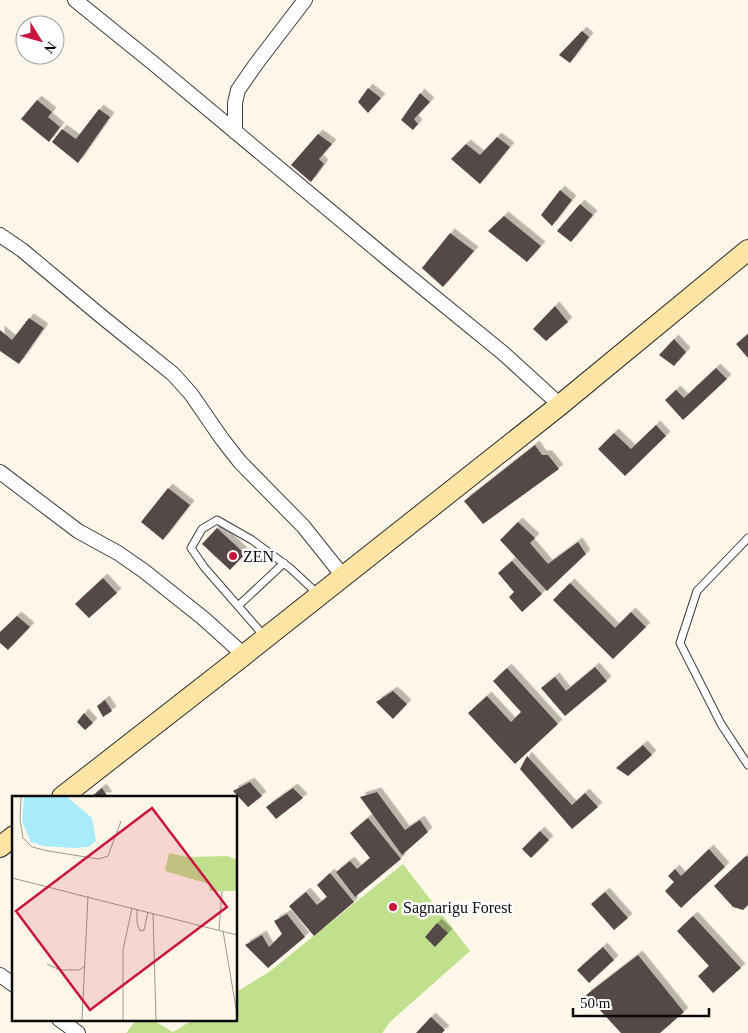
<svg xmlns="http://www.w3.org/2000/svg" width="748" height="1033" viewBox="0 0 748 1033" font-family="'Times New Roman',serif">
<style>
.forest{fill:#c1e08d}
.building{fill:#554a47;filter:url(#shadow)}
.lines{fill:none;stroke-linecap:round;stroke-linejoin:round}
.lane-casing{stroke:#3e3e3e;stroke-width:9}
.street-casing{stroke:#3e3e3e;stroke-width:16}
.secondary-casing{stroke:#2d2d2d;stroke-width:22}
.lane{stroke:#fff;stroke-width:7}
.street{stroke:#fff;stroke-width:14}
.secondary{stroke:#ffe5a5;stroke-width:20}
.poi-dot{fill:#c9163e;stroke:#fff;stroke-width:2}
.labels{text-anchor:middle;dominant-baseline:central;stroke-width:5;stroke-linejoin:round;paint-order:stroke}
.poi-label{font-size:16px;fill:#0b0b0b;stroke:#fff;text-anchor:start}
.inset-road{fill:none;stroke:#9d9991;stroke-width:1}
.view{fill:#c9163e;fill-opacity:0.15;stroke:#c9163e;stroke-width:2.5}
.inset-edge{fill:none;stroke:#0b0b0b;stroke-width:2.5}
</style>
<defs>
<filter id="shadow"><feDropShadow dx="4.5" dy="-4.5" stdDeviation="0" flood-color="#0004"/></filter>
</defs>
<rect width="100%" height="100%" fill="#fff7ea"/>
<path class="forest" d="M403 864 470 951 390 1022 382 1033H126L137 1019H151L173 1032 194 1019H236V992L269 972Z"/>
<path class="building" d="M582 31 589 37 570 63 559 55Z
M368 88 381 98 368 113 358 102Z
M420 93 430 102 414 119 418 124 413 130 401 120Z
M37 100 52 112 48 117 60 127 49 142 21 119Z
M99 109 110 117 78 163 52 142 62 129 76 139Z
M318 134 332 144 319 159 324 164 311 182 291 165Z
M497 137 510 147 480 184 451 159 466 144 480 155Z
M560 190 572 200 552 226 541 215Z
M580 204 593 215 571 242 557 231Z
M504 216 541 246 527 262 488 231Z
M450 233 474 251 443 287 422 268Z
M555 306 568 322 546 341 533 329Z
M29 318 44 328 19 364 0 351V330L12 340Z
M748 334V358L736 344Z
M674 339 686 352 674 366 659 355Z
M716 368 727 379 683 420 665 400 676 390 684 398Z
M656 425 666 436 625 476 598 449 614 433 631 449Z
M535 445 542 455H548L559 469 483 524 464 501Z
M168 488 190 505 163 540 141 522Z
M518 522 535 538 530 543 548 564 578 542 586 554 547 591 500 540Z
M217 528 245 554 230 570 202 544Z
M512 561 542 594 522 612 509 597 514 592 498 573Z
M103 578 117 593 89 618 75 604Z
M570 583 615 628 631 612 646 627 613 659 553 600Z
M17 616 30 627 8 650 0 643V632Z
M595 667 607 681 565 716 541 688 555 677 566 691Z
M507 668 558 724 515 764 468 713 487 696 511 722 521 712 493 681Z
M393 691 407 704 393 719 376 702Z
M105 700 112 711 103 717 97 706Z
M84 713 93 723 85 730 77 722Z
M643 745 652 755 628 776 616 768Z
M527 756 572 805 585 793 598 807 572 829 520 769Z
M250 782 262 796 248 807 233 791Z
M102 788 108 797H91Z
M293 788 303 798 276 819 266 807Z
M377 792 405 830 420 820 428 832 402 855 360 797Z
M368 818 401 859 355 897 336 872 350 861 357 869 370 858 350 833Z
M540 831 549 840 531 858 522 849Z
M709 849 725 867 681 908 665 891 674 882 668 876 675 869 681 876Z
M746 856 748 857V905L743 910 733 907 714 886Z
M330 873 354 902 314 936 289 906 306 892 317 905 327 897 317 885Z
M605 892 628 918 614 930 591 904Z
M287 914 305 937 268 968 245 945 262 935 269 947 282 934 274 921Z
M693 916 741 968 713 993 698 976 709 966 677 931Z
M437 923 448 933 435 947 425 937Z
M603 947 614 960 589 983 577 970Z
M638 955 684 1012 660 1033H621L586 995Z
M431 1017 445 1030 442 1033H416Z"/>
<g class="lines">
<defs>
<path id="lane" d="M748 538 697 591 680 643 721 724 748 765
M238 606 284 563
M265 637 204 567 191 548 202 529 217 520 252 540 290 568 319 595"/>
<path id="street" d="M75 0 153 63 389 260 503 353 560 405
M235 132V103L238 90 256 64 305 0
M0 235 22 250 101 316 173 374 191 394 222 439 240 462 303 526 343 576
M0 472 78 531 118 553 144 571 203 618 244 655
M0 975 14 985
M59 1019 78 1033"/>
<path id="secondary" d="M62 797 244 655 560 405 748 250
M0 847 14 836"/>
</defs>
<use href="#lane" class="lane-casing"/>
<use href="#street" class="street-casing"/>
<use href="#secondary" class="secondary-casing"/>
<use href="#lane" class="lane"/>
<use href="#street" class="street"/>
<use href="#secondary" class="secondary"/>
</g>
<g class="poi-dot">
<circle cx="233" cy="556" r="5"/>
<circle cx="393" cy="907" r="5"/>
</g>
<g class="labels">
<g class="poi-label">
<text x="243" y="556">ZEN</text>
<text x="403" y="907">Sagnarigu Forest</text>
</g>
</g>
<g transform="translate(12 796)">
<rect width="225" height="225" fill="#fff7ea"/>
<path d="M157 57 175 61 216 60 225 64V95H198L197 88 153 75Z" fill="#c1e08d"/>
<path d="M12 1H55L80 22 84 45 76 51 61 52 32 50 19 46 10 25Z" fill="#a8ecfc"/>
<path class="inset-road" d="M9 1 8 24 11 42 20 51 36 55 87 63 96 60 109 25M0 82 225 139M125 113V127L128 135 132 134 136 116M141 117 144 224M207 134 210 95M211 135 225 218M35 168 48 174H67L73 170M70 224 76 100M111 224V154L120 112"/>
<path class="view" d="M140 12 215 111 78 214 4 115Z"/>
<rect width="225" height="225" class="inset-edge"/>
</g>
<g transform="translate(40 40) rotate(127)"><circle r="24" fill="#ffffff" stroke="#9d9d9d"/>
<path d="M0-4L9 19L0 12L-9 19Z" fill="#c9163e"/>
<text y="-8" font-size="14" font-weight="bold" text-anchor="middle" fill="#0b0b0b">N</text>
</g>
<path d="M573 1008v8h136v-8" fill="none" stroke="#0b0b0b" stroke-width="2.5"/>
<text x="580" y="1008" font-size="15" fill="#0b0b0b" stroke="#ffffff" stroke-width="4" paint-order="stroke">50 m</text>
</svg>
